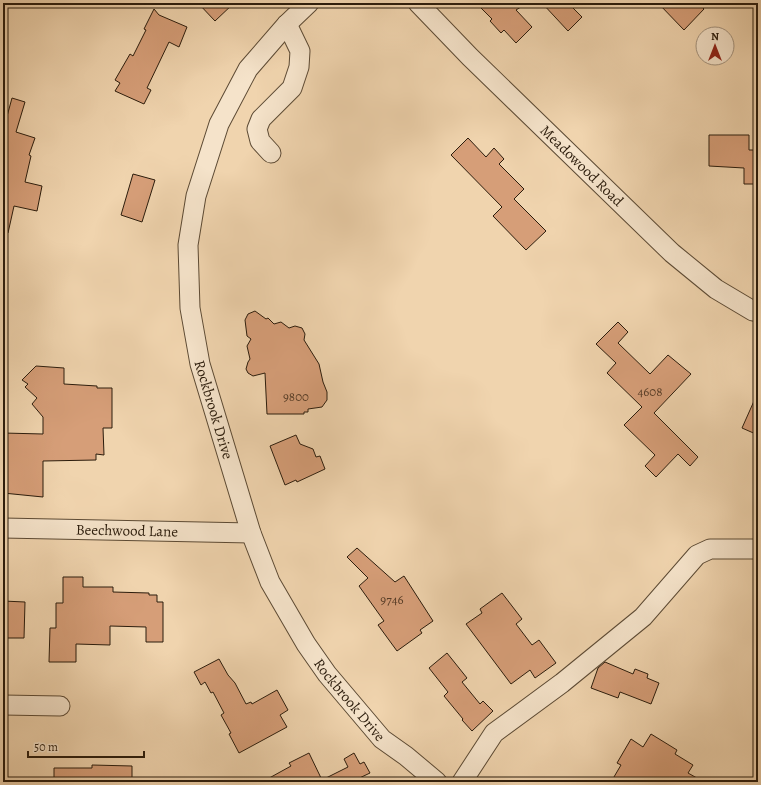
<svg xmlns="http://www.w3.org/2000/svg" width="761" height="785" viewBox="0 0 761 785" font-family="Alegreya,serif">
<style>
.building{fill:#d69e78;stroke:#2b1c0c}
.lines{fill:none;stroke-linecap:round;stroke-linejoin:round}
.minor-casing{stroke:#5c4a34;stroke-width:21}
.minor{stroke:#f5e3ca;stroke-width:19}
.labels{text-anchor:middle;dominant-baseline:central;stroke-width:3.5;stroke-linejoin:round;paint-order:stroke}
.number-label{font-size:13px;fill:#563c27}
.street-label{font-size:15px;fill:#2b1c0c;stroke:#f5e3ca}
</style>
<rect width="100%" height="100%" fill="#f0d4ae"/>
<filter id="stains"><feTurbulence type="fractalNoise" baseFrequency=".005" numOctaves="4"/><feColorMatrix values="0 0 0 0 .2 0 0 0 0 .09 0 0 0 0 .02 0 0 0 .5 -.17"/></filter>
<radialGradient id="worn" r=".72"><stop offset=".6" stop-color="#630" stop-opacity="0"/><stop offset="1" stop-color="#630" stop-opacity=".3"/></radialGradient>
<path class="building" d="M198 3H234L215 21Z
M476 3H527L516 10 532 27 516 43 504 30 501 33 490 21 492 19Z
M542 3H568L582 17 568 31Z
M658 3H698L704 9 684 30Z
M154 9 159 15 187 27 179 47 169 42 147 88 151 90 144 104 115 91 120 83 115 80 130 54 133 56 146 30 144 29Z
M12 98 25 102 16 132 35 138 29 155 31 156 25 182 42 186 37 211 14 206 8 233 3 232V131Z
M709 135H749V150H758V184H744V168L709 166Z
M468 138 486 157 494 148 504 159 499 164 524 189 514 199 546 231 526 250 493 216 502 207 451 155Z
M133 174 155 180 142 222 121 215Z
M255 311 266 319 268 318 274 324 281 322 289 328 295 326 302 328 305 334 304 340 319 364 323 382 327 392V400L322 407 308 409V412H304V414H267L265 373 253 376 248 373 246 369 248 362 250 359 247 346 251 339 247 336 245 320 248 314Z
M618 322 628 332 618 343 650 374 668 355 691 374 654 413 698 457 690 466 678 454 656 477 645 466 655 455 624 425 642 407 607 373 616 363 596 344Z
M36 366 64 368V384L97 386V388H112V428H103L104 455 96 454V460L43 461V497L3 493V433L43 434V417L32 404 37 398 25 387 28 384 22 380Z
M758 392V435L742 428Z
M296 435 300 444 313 449 316 457 320 456 325 469 297 482 296 480 285 485 270 446Z
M357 548 395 582 404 576 433 621 420 630 422 633 397 651 378 625 384 621 359 586 368 578 347 557Z
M63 577H83V587H113V592L149 593V595H157V602H163V642H146V627L110 626V645L76 644V662H49L50 628H56V603H63Z
M502 593 522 619 516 624 532 645 539 640 556 663 535 678 530 670 511 684 466 624 482 613 480 609Z
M3 601 25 602 24 638H3Z
M447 653 467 678 462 682 480 704 483 701 493 711 472 731 462 720 463 719 444 696 448 692 429 668Z
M219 659 228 675 235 683 246 704 251 702 252 704 277 690 288 710 280 715 287 727 239 753 229 734 231 733 221 715 224 713 213 692 211 693 205 682 201 685 194 672Z
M605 662 633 674 635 669 648 674 647 678 659 683 651 704 620 692 618 698 591 688 598 668Z
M651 734 677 750 675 754 693 765 688 773 704 782H611L621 765 617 763 631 739 643 747Z
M309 753 322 780 348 767 344 759 354 753 360 764 364 762 370 773 351 782H262L291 766 289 763Z
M92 765 132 766V782H54V768H92Z"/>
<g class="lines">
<defs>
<g id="minor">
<path id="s1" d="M309 3 287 24 248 69 219 124 196 196 188 245 190 308 200 364 251 533 270 582 306 644 327 674 382 739 406 756 437 782"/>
<path id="s2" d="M418 3 470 57 672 253 716 289 753 311 758 312"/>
<path d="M271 153 260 141 257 129 261 119 292 88 299 67 300 51 287 24"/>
<path id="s3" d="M3 528 251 533"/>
<path d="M3 705 60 706"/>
<path d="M462 782 494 733 562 683 643 617 697 555 710 549H758"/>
</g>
</defs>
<use href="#minor" class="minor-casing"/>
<use href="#minor" class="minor"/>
</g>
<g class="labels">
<g class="number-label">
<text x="650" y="391">4608</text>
<text x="296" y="396">9800</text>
<text x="392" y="599">9746</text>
</g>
<g class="street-label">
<text stroke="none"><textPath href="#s2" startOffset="231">Meadowood Road</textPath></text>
<text stroke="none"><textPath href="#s1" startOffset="445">Rockbrook Drive</textPath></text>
<text stroke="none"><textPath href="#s3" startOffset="124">Beechwood Lane</textPath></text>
<text stroke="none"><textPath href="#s1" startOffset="769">Rockbrook Drive</textPath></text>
</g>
</g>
<rect width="761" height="785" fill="none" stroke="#f0d4ae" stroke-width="16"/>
<rect x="4" y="4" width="753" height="777" fill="none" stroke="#2b1c0c" stroke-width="2"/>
<rect x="8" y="8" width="745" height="769" fill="none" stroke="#2b1c0c"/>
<g transform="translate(715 46)"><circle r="19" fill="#f5e3ca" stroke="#a4937e"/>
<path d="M0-3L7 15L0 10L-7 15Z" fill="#8f2418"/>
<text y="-6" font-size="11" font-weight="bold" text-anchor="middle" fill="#2b1c0c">N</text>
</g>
<path d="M28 751v6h116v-6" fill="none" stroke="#2b1c0c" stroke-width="2"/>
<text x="34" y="751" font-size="12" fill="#2b1c0c" stroke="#f5e3ca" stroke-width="3" paint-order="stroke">50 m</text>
<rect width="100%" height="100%" filter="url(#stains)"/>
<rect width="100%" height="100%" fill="url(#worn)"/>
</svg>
